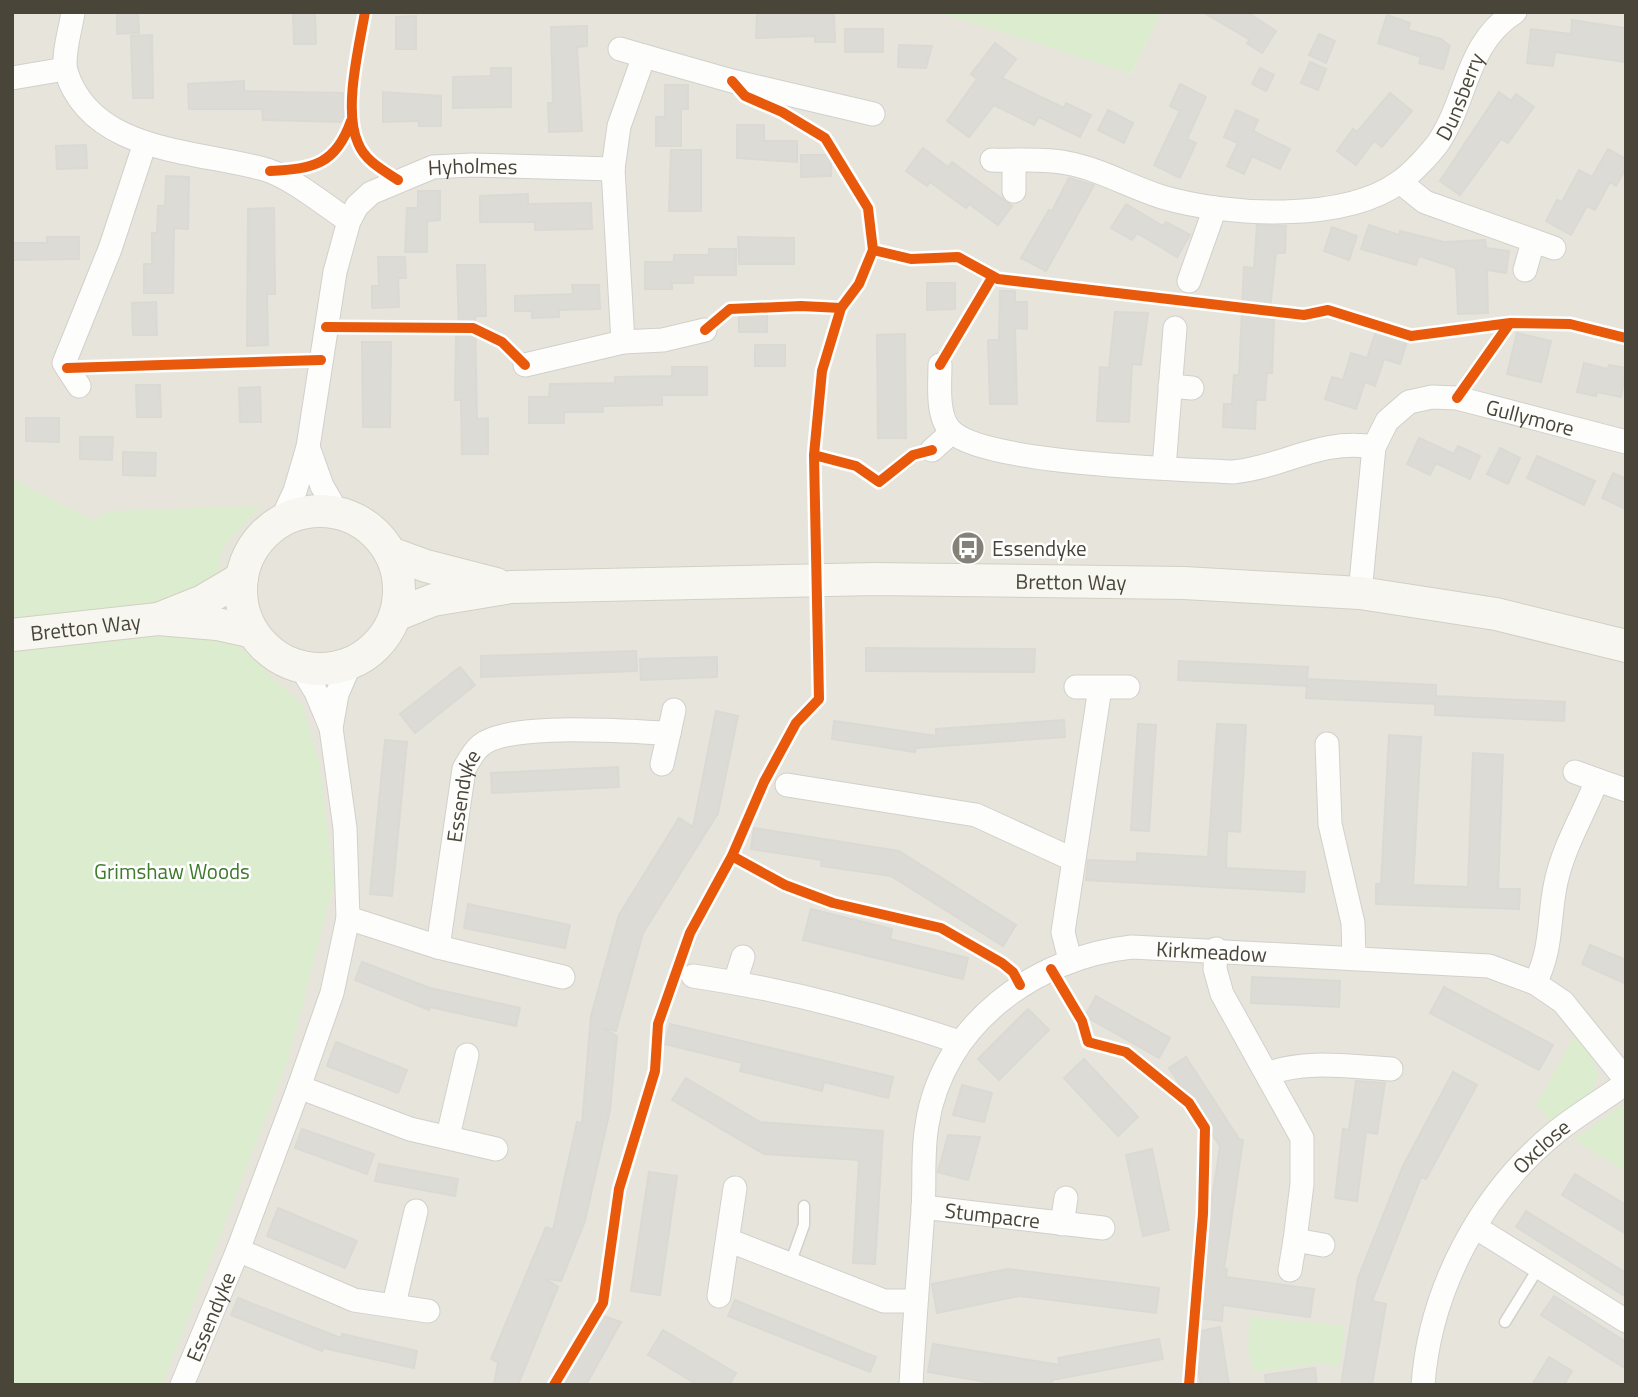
<svg xmlns="http://www.w3.org/2000/svg" width="1638" height="1397" viewBox="0 0 1638 1397" font-family="'Titillium Web',sans-serif">
<style>
.residential{fill:#e7e4db}
.green{fill:#dcecce}
.building{fill:#dcdbd6;stroke:#dbd9d3;stroke-width:2}
.lines{fill:none;stroke-linecap:round;stroke-linejoin:round}
.lane-casing{stroke:#d1d0cb;stroke-width:13}
.street-casing{stroke:#d1d0cb;stroke-width:25}
.secondary-casing{stroke:#d2d0c4;stroke-width:34}
.lane{stroke:#fdfdfc;stroke-width:10}
.street{stroke:#fdfdfc;stroke-width:23}
.secondary{stroke:#f7f6f0;stroke-width:32}
.cycleway-casing{stroke:#fff;stroke-width:15}
.cycleway{stroke:#e8590c;stroke-width:10}
.labels{text-anchor:middle;dominant-baseline:central;stroke-width:5;stroke-linejoin:round;paint-order:stroke}
.street-label{font-size:21px;fill:#494539;stroke:#fff}
.poi-label{font-size:21px;fill:#494539;stroke:#fff;text-anchor:start}
.park-label{font-size:21px;fill:#3f7a2d;stroke:#fff}
</style>
<rect width="100%" height="100%" fill="#f3f2ed"/>
<path class="residential" d="M12 12H942L1131 74 1161 12H1626V1385H12Z"/>
<path class="green" d="M939 12H1161L1131 74Z
M12 476 33 490 93 520 110 511 260 506 223 548 219 563 223 610 239 646 302 705 319 760 334 883 288 1060 162 1385H12Z
M1577 1032C1613 1088 1599 1086 1551 1122L1536 1105Z
M1626 1102V1171L1574 1140Z
M1250 1317 1344 1326 1340 1367 1322 1363 1253 1372 1248 1349Z"/>
<path class="building" d="M117 12H138L139 33 117 34Z
M293 12H315L316 44H294Z
M757 12 834 14 835 42H815V36L756 38Z
M1203 12H1247L1276 31 1262 53 1247 43 1250 40Z
M1387 15 1410 23 1408 30 1441 39 1450 46 1443 69 1419 63 1421 57 1378 43Z
M416 16V49H396V17Z
M1572 20 1625 28 1626 62 1555 52 1553 66 1527 63 1531 29 1571 34Z
M587 26V46L577 47 582 131 549 132 548 103H553L551 27Z
M845 29H883V52H845Z
M1319 34 1335 41 1326 63 1309 55Z
M152 35 153 98H133L131 36Z
M995 43 1016 59 1002 78 1064 108 1066 103 1091 115 1080 137 1039 117 1034 125 994 105 969 137 947 121 977 79 971 74Z
M899 45 932 46 926 68 898 67Z
M1310 62 1326 69 1318 90 1301 83Z
M491 68H511V107L453 108V77L491 76Z
M1260 68 1274 75 1266 91 1252 84Z
M244 81V91L343 93 344 122 263 120 262 109H189L188 84Z
M1180 84 1206 97 1187 139 1196 143 1180 178 1154 165 1180 111 1170 106Z
M665 85H688V109H681V146H656V117H665Z
M383 92 441 96V126H419V121L383 122Z
M1499 92 1511 101 1516 94 1534 107 1508 143 1501 139 1460 195 1440 181Z
M1390 93 1412 111 1382 147 1374 141 1356 165 1337 151 1353 129 1357 132Z
M1108 110 1133 123 1124 143 1098 130Z
M1236 110 1258 120 1253 131 1290 149 1280 169 1252 156 1244 174 1227 166 1238 143 1224 137Z
M737 125H764V141H797V162L737 158Z
M86 145 87 168 57 169 56 146Z
M923 148 948 167 952 162 1012 206 998 225 969 204 966 208 930 182 927 186 906 171Z
M1608 149 1626 159V168L1616 186 1610 182 1595 210 1587 206 1571 235 1546 221 1557 200 1562 202 1579 170 1592 177Z
M671 150H701V211H669Z
M801 155H831V176L801 177Z
M166 176 189 177 188 229 174 228 173 293H144V264H152V233H157L158 206H165Z
M1069 178 1094 185 1046 271 1021 258 1049 210 1052 211Z
M418 191H440V220L427 221V252H405L407 208H418Z
M528 194V204L591 203 592 229 535 230V222H480V196Z
M1126 204 1163 226 1166 222 1190 235 1177 257 1137 233 1132 240 1111 228Z
M274 208 275 294H267L268 345 247 346 248 209Z
M1257 225 1286 226 1285 253H1276L1269 320H1274L1272 373H1267L1265 400H1256L1255 429 1223 427 1224 404H1232L1234 375H1239L1244 267 1254 268Z
M1369 225 1399 235 1400 231 1444 242 1485 240 1486 248 1509 251 1506 273 1487 270 1488 313 1458 314 1456 268 1419 256 1416 265 1361 249Z
M1332 227 1357 236 1349 260 1324 251Z
M47 237H79V259L12 260V243H47Z
M738 237 794 238V264H739Z
M709 249H736V275H693V283H672V289H645V262H674V255H709Z
M378 257H405L406 278H398L399 307 372 308V286H379Z
M457 265H485L486 316H475L477 419 488 418V454H462L461 400H455L456 333H459Z
M927 283H955V309L927 310Z
M572 285H599L600 309 559 310V317L532 318V311H515V296L573 294Z
M1000 291H1015V302H1027V329L1015 328 1017 404H990L988 340H999Z
M156 302 157 335H133L132 303Z
M1115 312 1148 313 1141 365 1132 364 1129 422 1097 421 1100 367 1109 368Z
M739 313H767V332H739Z
M1376 331 1407 341 1400 364 1384 359 1375 386 1365 382 1356 409 1325 399 1332 377 1343 380 1351 353 1367 358Z
M1517 333 1551 341 1541 382 1507 374Z
M905 334 906 438H878L877 335Z
M362 342H391L390 427H363Z
M755 345H785V366H755Z
M1584 363 1608 369 1609 365 1626 368 1621 397 1597 392 1596 396 1577 392Z
M672 367H707V395H662V405L603 406V412H564V423H529V397H549L550 384 615 383V377L672 376Z
M136 385H160L161 417H137Z
M260 387 261 422H240L239 388Z
M26 418H59V442L26 441Z
M80 437H113L112 460 80 459Z
M1419 438 1454 454 1458 446 1480 456 1470 479 1436 463 1430 475 1407 464Z
M1500 448 1520 458 1508 484 1487 474Z
M123 452 156 453 155 476 123 475Z
M1537 456 1595 481 1584 505 1527 478Z
M1613 473 1626 479V509L1602 498Z
M866 648 1035 649 1034 672 866 671Z
M636 651 637 671 481 677V656Z
M717 657V677L641 680 640 659Z
M1179 661 1308 667 1307 679 1436 685V696L1565 702 1564 721 1435 715V701V704L1306 698 1307 686 1178 680Z
M460 667 475 685 415 733 400 714Z
M716 711 738 716 718 813 643 933 616 1031 602 1028 617 1036 610 1110 585 1221 561 1281 544 1278 558 1287 518 1385H494L498 1362 491 1359 546 1227 553 1230 577 1122 582 1123 591 1016 619 915 679 818 693 827Z
M1064 720 1065 737 916 748 915 752 832 739 834 721 936 736V729Z
M1138 724 1156 725 1149 831 1131 830Z
M1217 724 1246 725 1240 832 1227 831 1226 868 1305 872 1304 892 1086 880 1088 860 1137 862V853L1208 857Z
M1389 735 1421 737 1413 885 1468 887 1473 753 1503 755 1498 889H1520L1519 909 1376 904V884H1381Z
M385 740 407 742 392 896 370 894Z
M618 767 619 787 492 793 491 773Z
M754 828 899 851 1016 925 1003 946 891 876 821 866 822 860 751 849Z
M468 904 570 925 565 948 464 928Z
M811 909 892 929 890 939 968 958 963 979 803 940Z
M1590 945 1626 960V984L1582 964Z
M362 962 430 988 520 1008 516 1026 430 1007 429 1010 355 980Z
M1252 977 1340 981 1339 1007 1251 1003Z
M1444 987 1553 1045 1539 1070 1430 1013Z
M1096 996 1170 1038 1159 1058 1085 1016Z
M1028 1009 1049 1030 999 1080 978 1059Z
M670 1024 893 1077 888 1098 824 1082 822 1091 740 1071 742 1063 665 1044Z
M336 1042 407 1070 398 1093 327 1066Z
M1186 1057 1239 1139 1243 1140 1224 1269H1227L1226 1277 1314 1289 1310 1317 1223 1305 1222 1321 1197 1318 1202 1265 1220 1146 1169 1068Z
M1084 1059 1138 1117 1118 1136 1064 1078Z
M1453 1072 1477 1085 1426 1179 1421 1177 1372 1301 1386 1304 1372 1385H1341L1358 1278 1403 1166Z
M686 1078 760 1122 883 1131 875 1264 853 1263 859 1160 764 1154 672 1100Z
M1356 1081 1385 1083 1377 1134 1366 1132 1357 1201 1335 1198 1343 1129 1349 1130Z
M962 1085 992 1093 984 1122 953 1115Z
M302 1129 374 1154 367 1174 295 1148Z
M948 1135 980 1137 968 1180 938 1172Z
M1152 1149 1169 1230 1143 1236 1126 1155Z
M379 1164 458 1179 455 1196 375 1181Z
M649 1172 677 1176 660 1295 631 1291Z
M1575 1174 1626 1205V1234L1562 1195Z
M278 1208 357 1241 345 1268 267 1236Z
M1526 1211 1626 1273V1297L1516 1227Z
M1008 1269 1159 1288 1156 1313 1019 1296 937 1313 932 1284Z
M1554 1296 1626 1342V1369L1541 1315Z
M238 1298 341 1338 342 1334 417 1351 414 1368 323 1348 322 1351 231 1315Z
M735 1300 876 1357 870 1372 728 1316Z
M601 1315 621 1322 586 1385H561Z
M1220 1327 1229 1385H1201L1195 1348 1196 1332Z
M663 1330 736 1373 729 1385H698L648 1355Z
M1159 1339 1163 1359 1052 1380 1051 1385H1003L928 1372 933 1344 1060 1365 1058 1358Z
M1549 1357 1572 1371 1564 1385H1532Z
M1315 1368 1317 1385H1266L1265 1375Z"/>
<g class="lines">
<defs>
<path id="lane" d="M790 1264 804 1225V1206
M1505 1322 1539 1267"/>
<g id="street">
<path d="M73 12C71 28 62 55 66 71 91 154 198 150 267 170 292 178 326 206 349 221"/>
<path d="M644 56 732 81 873 114"/>
<path d="M12 78 65 69"/>
<path id="s1" d="M992 160C1016 161 1043 158 1067 163 1100 169 1130 187 1162 197 1226 216 1345 223 1401 181 1413 172 1429 155 1438 143 1468 99 1465 44 1515 12"/>
<path d="M613 169 623 342 663 340 705 330"/>
<path d="M1400 182 1425 202 1554 248"/>
<path d="M1014 191V161"/>
<path d="M1525 270 1533 242"/>
<path d="M1189 281 1215 208"/>
<path d="M525 365 623 342"/>
<path d="M940 365C940 384 936 418 952 432 988 464 1179 469 1233 472 1284 467 1320 438 1374 447"/>
<path d="M79 386 64 363 110 249 145 143"/>
<path d="M1170 386 1192 388"/>
<path d="M308 447 322 486 337 512"/>
<path d="M932 450 952 432"/>
<path d="M1164 468 1175 328"/>
<path id="s2" d="M281 521 295 491 308 447 335 272 349 221 357 206 371 193 433 167 472 165 613 169 619 126 644 56 620 49"/>
<path id="s3" d="M1360 593 1374 447 1387 421 1409 402 1432 397 1457 398 1626 442"/>
<path d="M300 666 316 692 331 728 345 828 348 918 332 993 299 1087 410 1129 496 1149"/>
<path d="M1076 687H1128"/>
<path d="M331 728 337 694 350 664"/>
<path d="M669 733 674 710"/>
<path d="M1327 744 1330 824 1353 923 1354 957"/>
<path d="M1597 780 1626 790"/>
<path d="M787 785 976 815 1072 859"/>
<path id="s4" d="M348 918 438 947 464 769C468 762 473 752 480 746 508 721 628 732 669 733L662 764"/>
<path d="M438 947 563 977"/>
<path d="M1216 949 1215 969 1222 994 1302 1138V1184L1295 1240 1323 1245"/>
<path d="M1070 960 1063 932 1100 688"/>
<path d="M693 976C782 989 873 1013 959 1042"/>
<path d="M735 982 743 957"/>
<path d="M1535 983C1553 948 1548 918 1556 882 1564 845 1584 814 1597 780L1575 772"/>
<path d="M1267 1074C1305 1059 1351 1067 1391 1069"/>
<path d="M299 1087 238 1250 354 1300 428 1311"/>
<path d="M448 1136 467 1055"/>
<path id="s5" d="M923 1207 1103 1228"/>
<path d="M1062 1224 1066 1198"/>
<path d="M1475 1227 1626 1321"/>
<path d="M728 1240 884 1301H914"/>
<path d="M1290 1270 1295 1240"/>
<path d="M719 1296 735 1188"/>
<path d="M394 1304 416 1211"/>
<path id="s6" d="M182 1385 238 1250"/>
<path id="s7" d="M911 1385C914 1326 919 1268 923 1210 925 1181 922 1153 927 1125 942 1024 1036 957 1132 947L1489 966 1535 983 1563 1002 1626 1080"/>
<path id="s8" d="M1423 1385C1430 1289 1481 1193 1556 1132 1578 1114 1603 1100 1626 1083"/>
</g>
<g id="secondary">
<circle cx="320" cy="590" r="79"/>
<path d="M390 553 426 566 496 584"/>
<path id="s9" d="M396 615 433 600 511 587 874 579 1184 583 1360 593 1496 614 1626 646"/>
<path d="M163 617 203 601 242 578"/>
<path id="s10" d="M12 635 158 619 217 624 253 632"/>
</g>
</defs>
<use href="#lane" class="lane-casing"/>
<use href="#street" class="street-casing"/>
<use href="#secondary" class="secondary-casing"/>
<use href="#lane" class="lane"/>
<use href="#street" class="street"/>
<use href="#secondary" class="secondary"/>
<defs>
<path id="cycleway" d="M365 12C359 47 343 111 358 143 365 161 383 170 398 180
M270 171C314 169 336 164 351 121
M873 250 911 259 958 257 998 279 1304 315 1328 310 1411 336 1510 323 1570 324 1626 338
M326 327 473 328 502 342 525 365
M705 330 730 309 801 306 841 308
M940 365 993 276
M67 368 321 360
M1457 398 1510 323
M814 455 856 466 879 482 913 455 932 450
M732 856 785 885 833 903 941 928 1002 963 1013 972 1020 985
M1051 969 1082 1021 1088 1042 1126 1052 1189 1103 1205 1128 1203 1214 1189 1385
M554 1385 603 1303 619 1189 655 1071 658 1024 690 933 732 856 764 782 796 723 819 699 814 455 822 371 841 308 859 284 873 250 868 208 825 138 782 112 745 96 732 81"/>
</defs>
<use href="#cycleway" class="cycleway-casing"/>
<use href="#cycleway" class="cycleway"/>
</g>
<defs>
<symbol id="bus-disc" viewBox="-11 -11 22 22"><circle r="9.5" fill="#848278" stroke="#fff"/><path d="M-5-6H5V4H4V6H2V4H-2V6H-4V4H-5ZM-3.5-4V0h7V-4ZM-3.5 1.2v1.5H-2V1.2ZM2 1.2v1.5H3.5V1.2Z" fill="#fff"/></symbol>
</defs>
<g fill-rule="evenodd">
<use href="#bus-disc" x="949" y="529" width="38" height="38"/>
</g>
<g class="labels">
<g class="street-label">
<text stroke="none"><textPath href="#s1" startOffset="527">Dunsberry</textPath></text>
<text stroke="none"><textPath href="#s2" startOffset="452">Hyholmes</textPath></text>
<text stroke="none"><textPath href="#s3" startOffset="329">Gullymore</textPath></text>
<text stroke="none"><textPath href="#s9" startOffset="679">Bretton Way</textPath></text>
<text stroke="none"><textPath href="#s10" startOffset="74">Bretton Way</textPath></text>
<text stroke="none"><textPath href="#s4" startOffset="248">Essendyke</textPath></text>
<text stroke="none"><textPath href="#s7" startOffset="632">Kirkmeadow</textPath></text>
<text stroke="none"><textPath href="#s8" startOffset="273">Oxclose</textPath></text>
<text stroke="none"><textPath href="#s5" startOffset="70">Stumpacre</textPath></text>
<text stroke="none"><textPath href="#s6" startOffset="74">Essendyke</textPath></text>
</g>
<g class="poi-label">
<text x="992" y="548">Essendyke</text>
</g>
<g class="park-label">
<text x="172" y="871">Grimshaw Woods</text>
</g>
</g>
<rect width="1638" height="1397" fill="none" stroke="#494539" stroke-width="28"/>
</svg>
